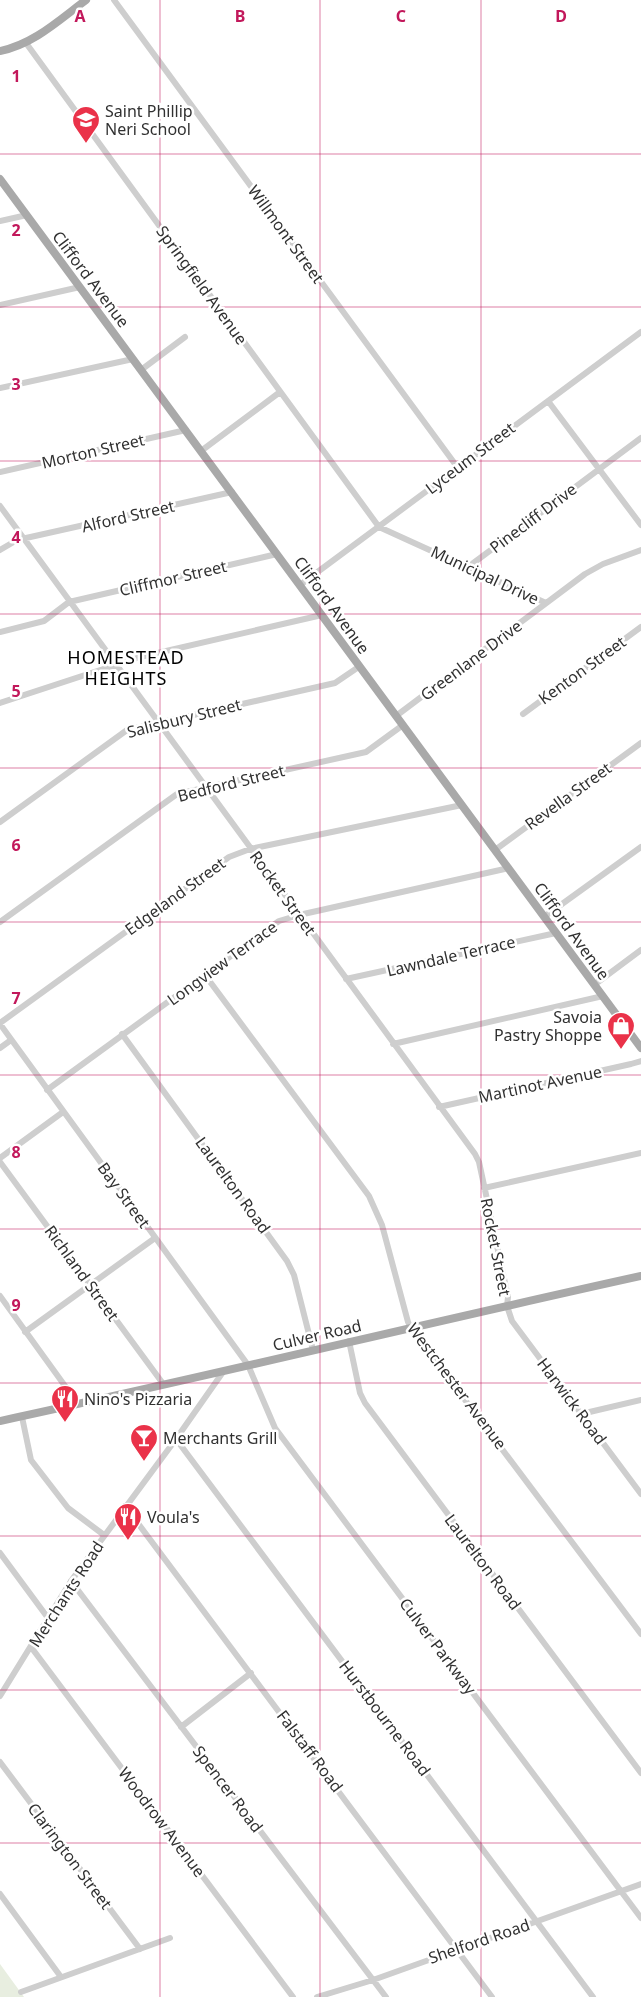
<svg xmlns="http://www.w3.org/2000/svg" width="641" height="1997" viewBox="0 0 641 1997" font-family="'Noto Sans',sans-serif">
<style>
.green{fill:#e8eee0}
.lines{fill:none;stroke-linecap:round;stroke-linejoin:round}
.minor{stroke:#cecece;stroke-width:6}
.major{stroke:#a9a9a9;stroke-width:8}
.grid{fill:none;stroke:#c2185b;stroke-width:1;stroke-opacity:0.55}
.labels{text-anchor:middle;dominant-baseline:central;stroke-width:5;stroke-linejoin:round;paint-order:stroke}
.poi-label{font-size:16px;fill:#313131;stroke:#fff;text-anchor:start}
.street-label{font-size:16px;fill:#313131;stroke:#fff}
.neighbourhood-label{font-size:18px;letter-spacing:1px;fill:#000;stroke:#fff}
.grid-label{font-size:16px;text-anchor:middle;font-weight:bold;fill:#c2185b;stroke:#fff;stroke-width:5;stroke-linejoin:round;paint-order:stroke}
</style>
<rect width="100%" height="100%" fill="#fff"/>
<path class="green" d="M0 1964 24 1997H0Z"/>
<g class="lines">
<path class="minor" d="M114 0 458 468
M26 43 379 527 546 603
M0 221 27 215
M0 305 80 287
M141 370 185 337
M0 388 133 359
M548 401 641 525
M201 451 280 392
M0 472 186 430
M0 506 475 1154 479 1162 508 1297 507 1306 512 1321 641 1494
M0 550 17 540 232 492
M468 567 641 438
M300 585 641 332
M0 632 44 621 69 602 277 554
M0 703 140 657 322 615
M523 714 641 627
M396 716 585 574 603 564 641 550
M0 822 127 730 335 683 360 666
M495 850 641 743
M544 917 641 847
M0 922 177 794 366 752 403 725
M205 975 369 1196 382 1225 408 1322 411 1328 641 1634
M346 979 556 933
M594 985 641 950
M0 1023 229 857 250 849 462 805
M0 1024 248 1365 275 1428 641 1918
M122 1034 287 1261 294 1275 313 1350
M393 1044 603 996
M0 1048 11 1040
M47 1090 279 921 299 915 509 868
M439 1107 631 1064 641 1061
M0 1158 63 1112
M0 1162 164 1385
M484 1188 641 1153
M0 1296 78 1404
M25 1332 155 1238
M349 1341 360 1393 365 1403 641 1773
M581 1414 641 1400
M22 1417 31 1460 68 1508 104 1535
M176 1439 593 1997
M125 1506 492 1997
M0 1553 48 1618
M71 1581 386 1997
M31 1647 293 1997
M0 1696 71 1581 176 1439 223 1372
M181 1727 251 1673
M0 1762 140 1949
M0 1894 61 1977
M21 1992 170 1938
M317 1997 373 1980 641 1884"/>
<path class="major" d="M0 51C34 44 59 20 86 0
M0 179 641 1048
M0 1421C214 1375 427 1323 641 1276"/>
</g>
<path class="grid" d="M160 0V1997M320 0V1997M481 0V1997M0 154H641M0 307H641M0 461H641M0 614H641M0 768H641M0 922H641M0 1075H641M0 1229H641M0 1383H641M0 1536H641M0 1690H641M0 1843H641"/>
<defs>
<symbol id="school-pin" viewBox="-11 -11 22 30"><path d="M0 17L-7.5 6A9.5 9.5 0 1 1 7.5 6Z" fill="#ea3249" stroke="#fff"/><path d="M0-5L7-2L0 1L-7-2ZM-4 1L0 2.5L4 1V4Q0 6-4 4Z" fill="#fff"/></symbol>
<symbol id="shop-pin" viewBox="-11 -11 22 30"><path d="M0 17L-7.5 6A9.5 9.5 0 1 1 7.5 6Z" fill="#ea3249" stroke="#fff"/><path d="M-5-2.5h2.3a2.7 3.5 0 0 1 5.4 0H5L5.5 6h-11ZM-1.5-2.5h3a1.5 2.3 0 0 0-3 0Z" fill="#fff"/></symbol>
<symbol id="restaurant-pin" viewBox="-11 -11 22 30"><path d="M0 17L-7.5 6A9.5 9.5 0 1 1 7.5 6Z" fill="#ea3249" stroke="#fff"/><path d="M-5-6h1v4h1v-4h1v4h1v-4h1v5L-1.5 .5V6h-2V.5L-5-1ZM5-6V6H3V1.5H1.5Q1.5-4 5-6Z" fill="#fff"/></symbol>
<symbol id="bar-pin" viewBox="-11 -11 22 30"><path d="M0 17L-7.5 6A9.5 9.5 0 1 1 7.5 6Z" fill="#ea3249" stroke="#fff"/><path d="M-6-5H6L.8 .8V4.5H3.5V6h-7V4.5H-.8V.8Z" fill="#fff"/></symbol>
</defs>
<g fill-rule="evenodd">
<use href="#school-pin" x="70" y="104" width="32" height="43"/>
<use href="#shop-pin" x="605" y="1010" width="32" height="43"/>
<use href="#restaurant-pin" x="49" y="1383" width="32" height="43"/>
<use href="#bar-pin" x="128" y="1422" width="32" height="43"/>
<use href="#restaurant-pin" x="112" y="1501" width="32" height="43"/>
</g>
<g class="labels">
<g class="poi-label">
<text x="105" y="111">Saint Phillip<tspan x="105" dy="18">Neri School</tspan></text>
<text x="602" y="1017" text-anchor="end">Savoia<tspan x="602" dy="18">Pastry Shoppe</tspan></text>
<text x="84" y="1399">Nino's Pizzaria</text>
<text x="163" y="1438">Merchants Grill</text>
<text x="147" y="1517">Voula's</text>
</g>
<g class="street-label">
<text transform="translate(286 234) rotate(54)">Willmont Street</text>
<text transform="translate(91 279) rotate(53)">Clifford Avenue</text>
<text transform="translate(202 285) rotate(54)">Springfield Avenue</text>
<text transform="translate(93 451) rotate(-13)">Morton Street</text>
<text transform="translate(470 458) rotate(-37)">Lyceum Street</text>
<text transform="translate(128 516) rotate(-13)">Alford Street</text>
<text transform="translate(533 518) rotate(-37)">Pinecliff Drive</text>
<text transform="translate(485 575) rotate(25)">Municipal Drive</text>
<text transform="translate(173 578) rotate(-13)">Cliffmor Street</text>
<text transform="translate(332 605) rotate(54)">Clifford Avenue</text>
<text transform="translate(471 660) rotate(-37)">Greenlane Drive</text>
<text transform="translate(582 670) rotate(-36)">Kenton Street</text>
<text transform="translate(184 718) rotate(-14)">Salisbury Street</text>
<text transform="translate(231 783) rotate(-14)">Bedford Street</text>
<text transform="translate(568 796) rotate(-36)">Revella Street</text>
<text transform="translate(283 893) rotate(54)">Rocket Street</text>
<text transform="translate(175 896) rotate(-36)">Edgeland Street</text>
<text transform="translate(572 931) rotate(54)">Clifford Avenue</text>
<text transform="translate(451 956) rotate(-13)">Lawndale Terrace</text>
<text transform="translate(222 963) rotate(-36)">Longview Terrace</text>
<text transform="translate(540 1084) rotate(-12)">Martinot Avenue</text>
<text transform="translate(233 1185) rotate(54)">Laurelton Road</text>
<text transform="translate(124 1195) rotate(54)">Bay Street</text>
<text transform="translate(496 1247) rotate(79)">Rocket Street</text>
<text transform="translate(82 1273) rotate(54)">Richland Street</text>
<text transform="translate(317 1335) rotate(-13)">Culver Road</text>
<text transform="translate(457 1386) rotate(53)">Westchester Avenue</text>
<text transform="translate(572 1401) rotate(53)">Harwick Road</text>
<text transform="translate(483 1562) rotate(53)">Laurelton Road</text>
<text transform="translate(66 1594) rotate(-57)">Merchants Road</text>
<text transform="translate(438 1646) rotate(53)">Culver Parkway</text>
<text transform="translate(385 1718) rotate(53)">Hurstbourne Road</text>
<text transform="translate(310 1751) rotate(53)">Falstaff Road</text>
<text transform="translate(228 1789) rotate(53)">Spencer Road</text>
<text transform="translate(162 1822) rotate(53)">Woodrow Avenue</text>
<text transform="translate(70 1856) rotate(53)">Clarington Street</text>
<text transform="translate(479 1941) rotate(-19)">Shelford Road</text>
</g>
<g class="neighbourhood-label">
<text x="126" y="657">HOMESTEAD<tspan x="126" dy="21">HEIGHTS</tspan></text>
</g>
</g>
<g class="grid-label">
<text x="80" y="22">A</text>
<text x="240" y="22">B</text>
<text x="401" y="22">C</text>
<text x="561" y="22">D</text>
<text x="16" y="82">1</text>
<text x="16" y="236">2</text>
<text x="16" y="390">3</text>
<text x="16" y="543">4</text>
<text x="16" y="697">5</text>
<text x="16" y="851">6</text>
<text x="16" y="1004">7</text>
<text x="16" y="1158">8</text>
<text x="16" y="1311">9</text>
</g>
</svg>
